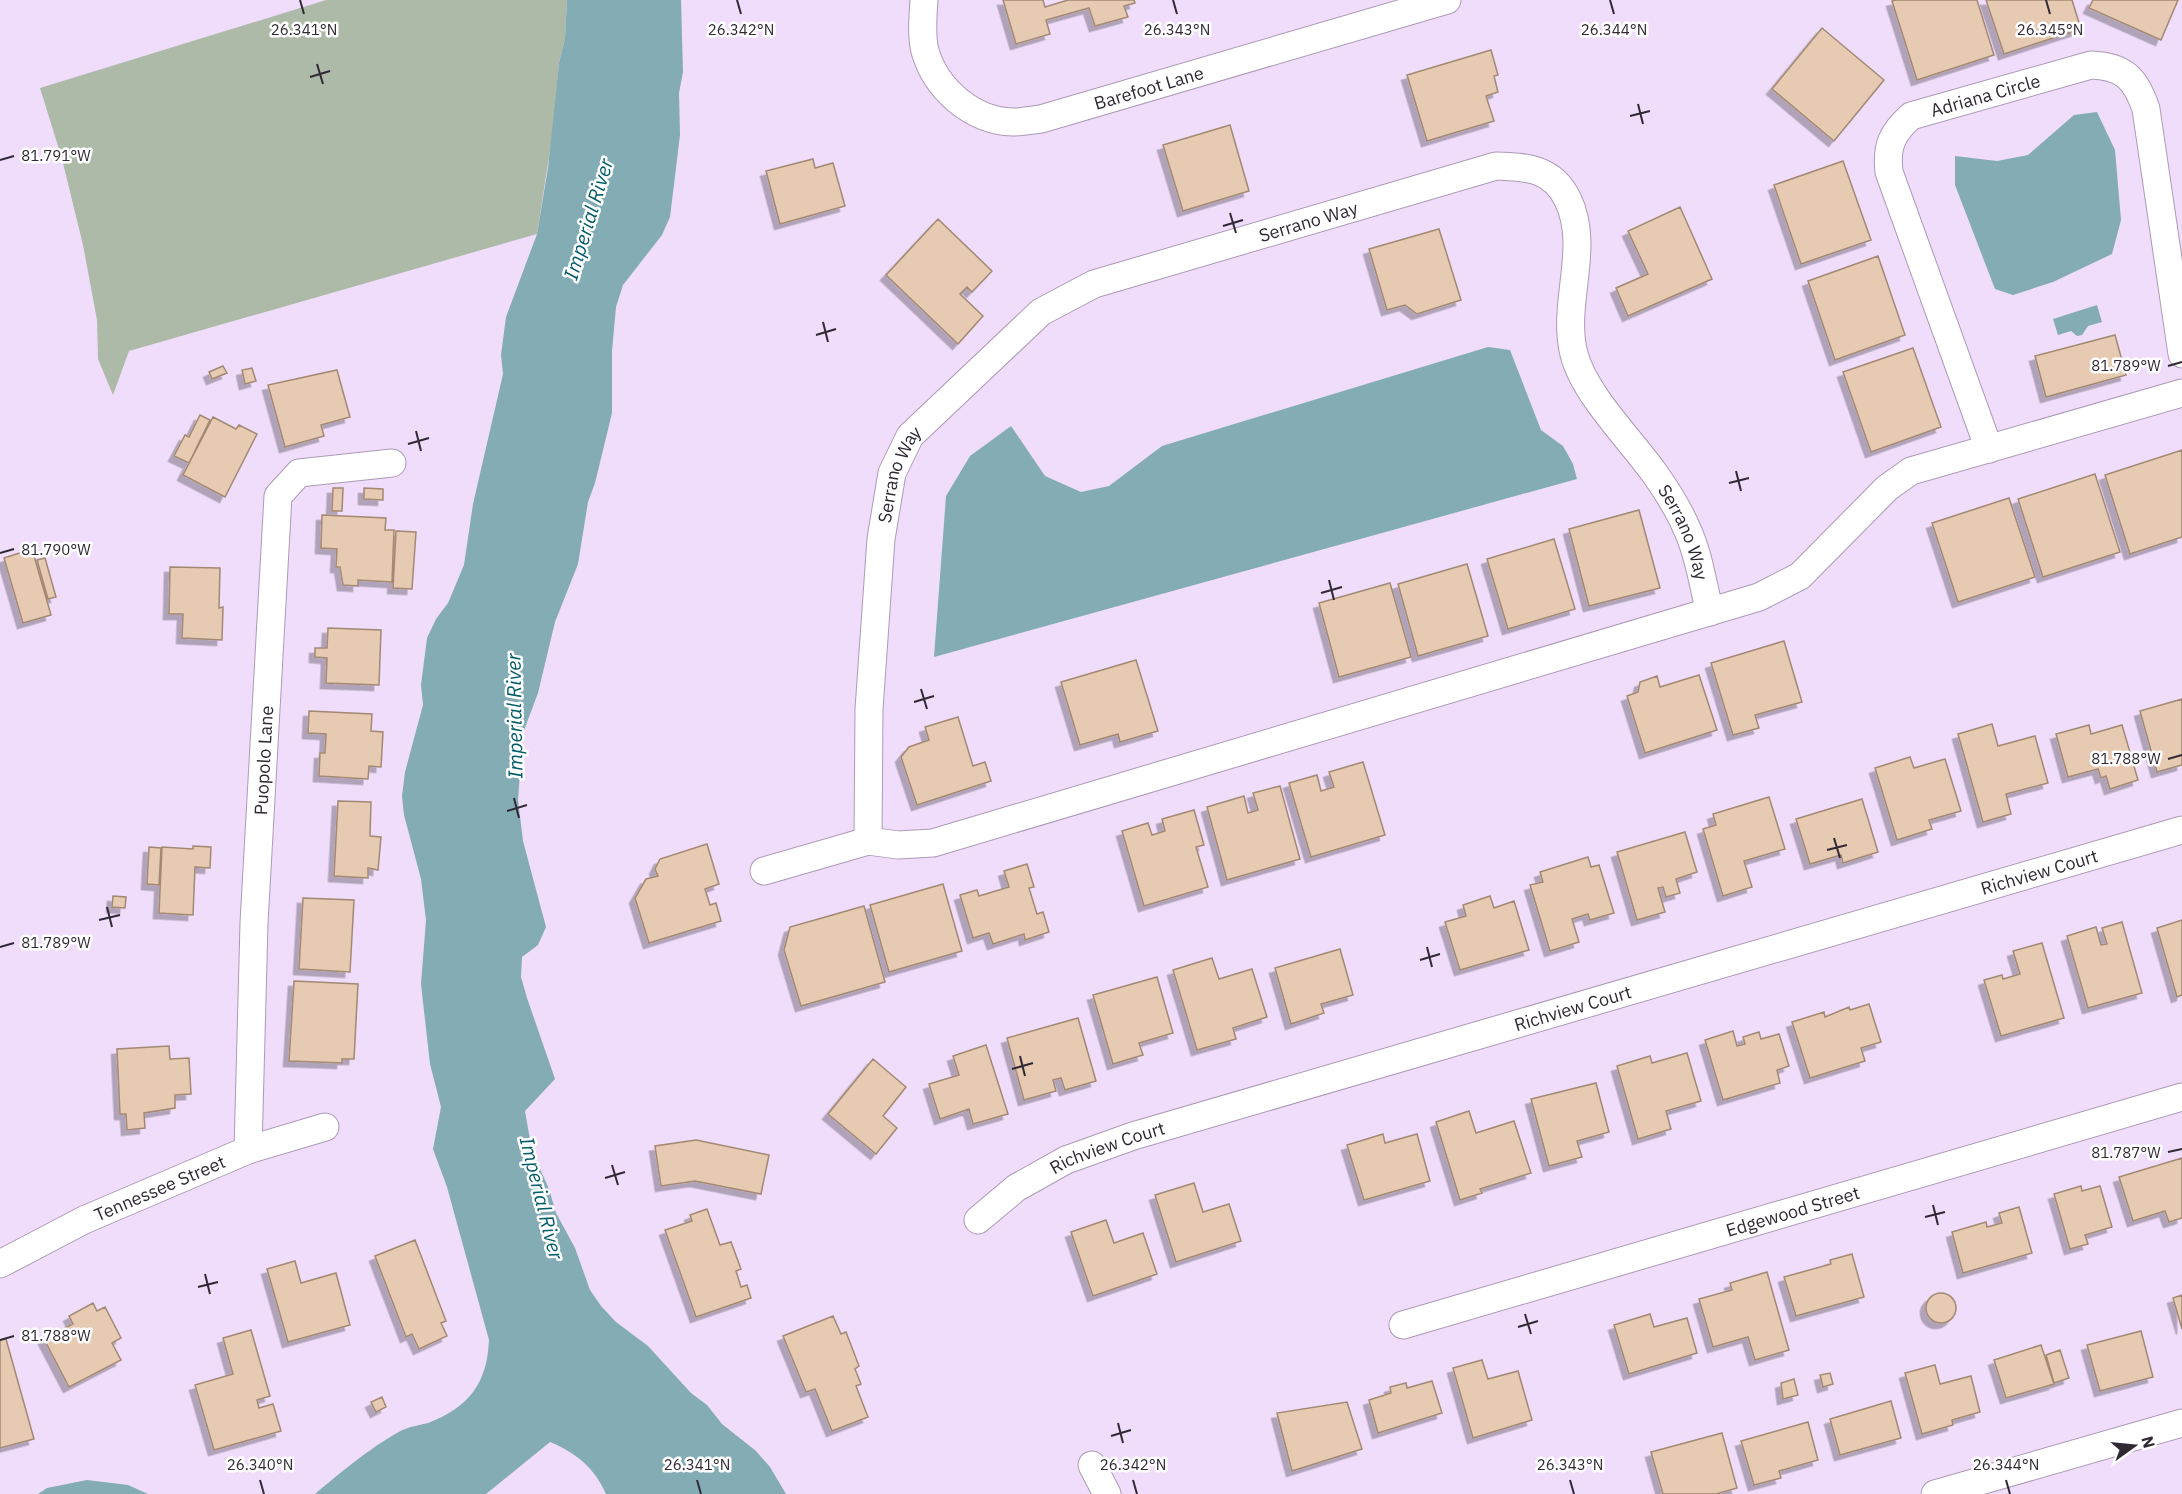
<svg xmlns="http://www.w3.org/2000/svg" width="2182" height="1494" viewBox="0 0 2182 1494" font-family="'IBM Plex Sans',sans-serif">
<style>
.green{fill:#acbaa7}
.water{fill:#83acb5}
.building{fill:#e6cab2;stroke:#a38973;stroke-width:1.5;filter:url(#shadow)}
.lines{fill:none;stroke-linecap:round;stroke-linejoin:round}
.minor-casing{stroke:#ac9ab6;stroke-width:29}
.minor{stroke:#fff;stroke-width:27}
.ticks{fill:none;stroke:#302934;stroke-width:2}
.labels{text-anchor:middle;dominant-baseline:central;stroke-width:5;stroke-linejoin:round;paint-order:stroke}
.street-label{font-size:18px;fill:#302934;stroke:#fff}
.water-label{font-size:20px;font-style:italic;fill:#025c6a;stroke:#fff}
.ticks-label{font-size:15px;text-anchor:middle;fill:#302934;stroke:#fff;stroke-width:5;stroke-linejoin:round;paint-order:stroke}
</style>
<defs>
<filter id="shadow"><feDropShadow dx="-5.5" dy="5.5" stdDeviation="0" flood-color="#0004"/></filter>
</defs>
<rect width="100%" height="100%" fill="#f0ddfb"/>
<path class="green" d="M326 0H567L565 38 559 63 551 144 537 234 129 351 113 395 98 359 97 320 83 245 62 159 40 88Z"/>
<path class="water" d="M567 0H681L683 72 679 93 680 135 670 217 662 235 623 285 616 307 612 351V413L595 483 588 502 578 564 555 622 538 693 523 733 518 800 523 841 546 927 538 945 522 957 521 977 527 998 555 1079 525 1111 532 1151 549 1189 556 1213 575 1248 590 1290 601 1306 616 1322 648 1346 691 1393 707 1405 722 1424 756 1451 770 1467 786 1494H606C594 1467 576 1453 550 1442L486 1494H315C337 1475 380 1440 405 1429 412 1426 421 1425 428 1423 469 1407 487 1384 489 1340L447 1187 433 1149 441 1107 430 1064 421 984 426 920 421 879 404 815 402 796 405 772 423 705 421 685 427 638 436 619 448 603 464 565 473 504 503 374 501 355 506 317 537 234 548 168 559 63 565 38Z
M2097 112 2115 150 2121 220 2112 254 2053 282 2013 295 1995 289 1955 185V156L1997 161 2028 155 2074 115Z
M2097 305 2102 322 2088 326 2082 335 2077 336 2071 331 2058 335 2053 319Z
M1488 347 1510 350 1541 430 1563 446 1573 464 1577 479 934 657 946 496 970 456 1011 426 1045 476 1081 492 1109 486 1162 446Z
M87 1480 128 1485 148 1494H38L47 1488Z"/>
<path class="building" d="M1003 0H1043L1045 7 1068 0H1134L1135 3 1124 6 1128 17 1095 26 1089 8 1046 20 1050 34 1016 44Z
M1896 0H1977L1994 55 1917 80 1892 1Z
M1986 0H2072L2081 29 2004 54Z
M2093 0H2178L2161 40 2089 8Z
M1822 28 1884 80 1834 141 1772 89Z
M1491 50 1498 75 1494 76 1498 92 1486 96 1494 121 1427 141 1407 75Z
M1230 125 1249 191 1183 211 1163 145Z
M813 159 815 168 833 163 845 206 780 224 766 171Z
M1843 161 1871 240 1801 264 1774 185Z
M1680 207 1712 279 1628 316 1616 288 1648 274 1628 231Z
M938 219 992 271 972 292 967 287 960 294 983 316 958 344 886 275Z
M1439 229 1461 300 1417 314 1405 305 1387 310 1369 249Z
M1878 256 1905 335 1835 360 1808 281Z
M2115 335 2126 375 2046 397 2035 356Z
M1913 348 1941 427 1871 452 1843 372Z
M223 366 227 373 212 379 209 372Z
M252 368 256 381 245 384 242 370Z
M337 370 350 417 321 425 324 436 285 447 268 385Z
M200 415 210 420 189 463 174 456 185 435 189 437Z
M213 417 236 429 239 425 257 434 225 497 183 475Z
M2182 450V537L2130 554 2105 475Z
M2095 474 2120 552 2043 577 2018 499Z
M333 488H343L342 511H332Z
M364 488 383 489V500L364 499Z
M2009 498 2035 577 1958 602 1932 523Z
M1639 510 1660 588 1589 606 1569 529Z
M322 515 386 518 385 530H394L392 582 358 580V586L343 585 340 567H336L337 549 321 548Z
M396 531 416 532 412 589 393 588Z
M1554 539 1575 609 1508 629 1487 559Z
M32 549 51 615 23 623 4 558Z
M45 558 56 597 48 599 37 560Z
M1467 564 1488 636 1418 656 1398 584Z
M170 567 220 568 219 608 223 607 222 640 182 638 183 614H169Z
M1390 583 1411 657 1339 677 1319 603Z
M328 628 381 630 379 685 326 683 327 658 315 657V648H327Z
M1784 641 1802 702 1755 715 1759 728 1733 735 1711 663Z
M1136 660 1158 731 1120 742 1118 734 1080 745 1061 682Z
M1699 675 1717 730 1645 753 1627 696 1638 692 1640 682 1657 676 1660 687Z
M2182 699V765L2157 772 2140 711Z
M309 711 372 714 371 731 383 732 381 767 369 766 368 779 319 776 320 753H325L326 734 308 733Z
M958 717 973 766 985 762 991 781 917 805 901 757 909 747 929 740 925 727Z
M1992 724 1998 746 2035 736 2048 783 2006 794 2011 814 1983 822 1958 734Z
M2089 725 2091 734 2122 725 2138 780 2110 789 2106 776 2101 778 2098 769 2068 777 2056 734Z
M1910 757 1914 768 1945 759 1961 811 1929 820 1932 829 1897 840 1875 768Z
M1363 762 1385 835 1311 857 1289 783 1317 775 1321 791 1334 787 1329 772Z
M1280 786 1300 859 1227 880 1207 807 1244 796 1248 813 1258 810 1253 793Z
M1769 797 1785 849 1744 861 1752 887 1723 896 1703 829 1716 825 1713 814Z
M1862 799 1878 852 1843 863 1841 855 1810 864 1796 819Z
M338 801 371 802 370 836 381 837 378 870 368 868V878L334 876Z
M1194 810 1204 845 1196 847 1208 887 1144 906 1122 831 1148 823 1152 835 1165 831 1162 819Z
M1685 832 1697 872 1676 879 1680 893 1666 897 1663 887 1658 888 1665 912 1637 920 1617 852Z
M707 844 719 884 705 889 710 905 716 903 721 921 649 943 635 898 646 879 658 876 655 869 660 859Z
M193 846 211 847 210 868 195 867 193 915 159 913 162 847 193 849Z
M149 847 161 848 159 885 147 884Z
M1588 857 1591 867 1599 865 1614 913 1590 920 1588 914 1572 919 1579 942 1550 951 1530 885 1543 882 1540 872Z
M1027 864 1034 887 1029 888 1037 914 1043 912 1049 932 1025 940 1024 934 993 944 989 933 973 938 960 895 977 890 979 896 1009 887 1004 871Z
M943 884 962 951 889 972 870 905Z
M113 896 126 897 125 908 112 907Z
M1490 896 1494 908 1514 901 1529 950 1460 970 1445 922 1466 916 1463 905Z
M303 898 354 900 350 972 299 969Z
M864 906 885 982 801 1006 784 950 790 927Z
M2182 920V995L2177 997 2157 928Z
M2122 922 2142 993 2088 1008 2067 936 2096 927 2101 945 2107 944 2102 928Z
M2042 943 2064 1018 2001 1036 1984 980 2002 975 2003 979 2020 974 2013 951Z
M1340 949 1353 995 1321 1004 1324 1013 1291 1024 1275 968Z
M1212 958 1219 979 1252 969 1267 1017 1233 1028 1236 1039 1197 1050 1173 970Z
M1157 977 1173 1033 1139 1043 1143 1055 1113 1064 1093 995Z
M294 981 358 984 354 1059H342V1063L289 1061Z
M1869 1004 1881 1042 1861 1048 1865 1061 1810 1078 1792 1022 1824 1012 1825 1017 1849 1007 1850 1010Z
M1078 1018 1096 1081 1065 1090 1061 1078 1053 1080 1056 1091 1024 1100 1007 1038Z
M1733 1031 1737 1046 1745 1044 1743 1037 1759 1032 1761 1039 1779 1034 1789 1066 1777 1070 1780 1083 1723 1100 1705 1040Z
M986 1045 1008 1114 973 1124 969 1109 940 1119 929 1084 959 1075 953 1056Z
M169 1046 170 1059 189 1058 191 1094 175 1095V1108L144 1113 145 1128 127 1130 126 1114H120L117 1049Z
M1687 1053 1701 1101 1666 1111 1671 1129 1638 1139 1617 1066 1650 1056 1652 1063Z
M873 1059 906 1087 883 1116 897 1128 876 1154 828 1114Z
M1596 1083 1609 1132 1577 1141 1582 1157 1549 1166 1531 1099Z
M1469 1111 1476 1133 1514 1121 1531 1173 1480 1189 1482 1193 1460 1200 1436 1122Z
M1383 1134 1385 1143 1417 1134 1430 1181 1364 1200 1347 1145Z
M696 1140 769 1155 761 1194 695 1181 661 1186 655 1146Z
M2182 1158V1218L2169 1222 2165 1211 2133 1221 2119 1177Z
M1194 1183 1203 1212 1229 1204 1241 1241 1176 1262 1155 1195Z
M2081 1186 2082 1191 2100 1186 2112 1227 2085 1235 2088 1244 2070 1249 2054 1194Z
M2019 1207 2032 1253 1963 1273 1952 1232 1986 1222 1987 1227 2002 1223 1999 1213Z
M707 1209 720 1245 731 1242 741 1269 736 1271 741 1287 747 1285 751 1298 696 1317 665 1230 692 1221 690 1215Z
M1106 1220 1114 1243 1143 1233 1157 1274 1093 1296 1071 1232Z
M415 1240 446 1321 441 1323 447 1336 419 1349 412 1334 406 1337 375 1256Z
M1852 1254 1864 1297 1796 1316 1784 1277 1831 1264 1830 1260Z
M295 1261 301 1283 336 1273 350 1325 288 1342 267 1269Z
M1767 1272 1789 1350 1755 1360 1748 1337 1713 1347 1699 1299 1732 1290 1730 1283Z
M1926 1308a15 15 0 1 1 30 0a15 15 0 1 1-30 0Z
M2182 1295V1329L2173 1298Z
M93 1303 97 1311 105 1307 121 1338 112 1343 121 1360 69 1387 44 1339 73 1324 69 1316Z
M1650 1314 1654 1327 1687 1318 1697 1353 1629 1374 1614 1325Z
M833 1316 841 1334 846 1332 859 1366 855 1369 861 1384 856 1386 868 1417 832 1431 815 1389 806 1392 783 1336Z
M251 1330 270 1396 257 1400 259 1408 273 1404 281 1431 214 1450 195 1385 233 1374 223 1338Z
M2141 1331 2153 1377 2100 1391 2087 1345Z
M6 1339 34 1439 0 1448V1340Z
M2041 1345 2054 1384 2006 1398 1994 1360Z
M2060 1350 2069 1378 2054 1383 2046 1355Z
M1482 1360 1488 1379 1518 1371 1532 1420 1473 1438 1453 1368Z
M1935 1365 1940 1384 1971 1376 1980 1412 1952 1420 1953 1425 1922 1434 1905 1373Z
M1830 1373 1833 1384 1823 1387 1820 1375Z
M1794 1379 1798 1395 1783 1399 1781 1383Z
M1432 1381 1442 1413 1378 1433 1369 1400 1391 1393 1390 1387 1406 1383 1407 1388Z
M382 1397 386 1407 376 1412 371 1402Z
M1891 1401 1901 1438 1840 1455 1830 1419Z
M1347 1402 1362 1449 1292 1471 1277 1413Z
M1808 1422 1818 1460 1779 1471 1781 1478 1754 1485 1741 1441Z
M1722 1433 1737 1488 1716 1494H1663L1651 1452Z"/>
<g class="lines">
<defs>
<g id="minor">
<path id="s1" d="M924 0C923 15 921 36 925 51 936 89 972 121 1013 122 1022 122 1032 120 1041 119L1447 0"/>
<path id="s2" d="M1989 449 1889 172C1886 146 1892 133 1911 116L2091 65C2124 66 2136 79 2146 109L2182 354"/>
<path id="s3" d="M868 841 869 709 881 539 892 473 910 436 1041 312 1094 284 1496 166C1527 167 1553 168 1568 200 1591 248 1561 304 1574 354 1584 394 1631 440 1655 474 1667 491 1679 510 1687 529 1699 554 1703 586 1710 612"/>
<path d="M764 871 868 841 898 845 933 843 1759 597 1800 576 1887 488 1911 471 2182 393"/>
<path id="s4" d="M248 1150 254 923 278 496 299 473 392 463"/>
<path id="s5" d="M978 1220 1016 1188 1066 1160 1133 1136 2182 830"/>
<path id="s6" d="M0 1264 84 1220 248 1150 325 1127"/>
<path id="s7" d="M1403 1325 2182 1097"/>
<path d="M1092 1465 1107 1494"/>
<path d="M1935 1494 2182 1423"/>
</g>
</defs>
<use href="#minor" class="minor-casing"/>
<use href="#minor" class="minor"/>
</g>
<path class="ticks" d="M300 0 304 14M737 0 741 14M1173 0 1177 14M1610 0 1614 14M2046 0 2050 14M317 64 323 84M310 77 330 71M1638 104 1643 124M1630 116 1650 111M0 160 14 156M1230 213 1236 233M1223 226 1243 220M823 322 828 342M816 335 836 329M2168 366 2182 362M416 431 421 451M408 444 429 438M1736 471 1741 491M1729 483 1749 478M0 553 14 549M1329 580 1334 600M1321 593 1342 587M921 689 927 709M914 702 934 696M2168 759 2182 755M514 798 519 818M507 811 527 805M1834 838 1840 858M1827 850 1847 845M107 907 112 927M99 920 120 915M0 947 14 943M1427 947 1432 967M1420 960 1440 954M1020 1056 1025 1076M1012 1069 1033 1063M2168 1152 2182 1149M612 1165 618 1185M605 1178 625 1172M1933 1205 1938 1225M1925 1217 1945 1212M205 1274 210 1294M198 1287 218 1282M1525 1314 1531 1334M1518 1327 1538 1321M0 1340 14 1336M1118 1423 1123 1443M1111 1436 1131 1430M260 1480 264 1494M697 1480 701 1494M1133 1480 1137 1494M1570 1480 1574 1494M2006 1480 2010 1494"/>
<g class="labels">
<g class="street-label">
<text stroke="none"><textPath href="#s1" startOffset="312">Barefoot Lane</textPath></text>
<text stroke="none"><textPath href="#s2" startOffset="435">Adriana Circle</textPath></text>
<text stroke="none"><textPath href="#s3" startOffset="874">Serrano Way</textPath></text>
<text stroke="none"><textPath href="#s3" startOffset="370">Serrano Way</textPath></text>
<text stroke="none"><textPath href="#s3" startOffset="1522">Serrano Way</textPath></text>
<text stroke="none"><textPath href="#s4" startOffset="390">Puopolo Lane</textPath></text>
<text stroke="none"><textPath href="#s5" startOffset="1122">Richview Court</textPath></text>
<text stroke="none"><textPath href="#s5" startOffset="636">Richview Court</textPath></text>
<text stroke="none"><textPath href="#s5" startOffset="150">Richview Court</textPath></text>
<text stroke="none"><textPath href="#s6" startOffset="177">Tennessee Street</textPath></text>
<text stroke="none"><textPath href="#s7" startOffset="406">Edgewood Street</textPath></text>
</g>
<g class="water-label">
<text transform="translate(588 219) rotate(-73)">Imperial River</text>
<text transform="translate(514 716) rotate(-91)">Imperial River</text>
<text transform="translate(542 1198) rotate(76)">Imperial River</text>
</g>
</g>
<g class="ticks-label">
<text x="304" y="35">26.341°N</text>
<text x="741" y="35">26.342°N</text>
<text x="1614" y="35">26.344°N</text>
<text x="2050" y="35">26.345°N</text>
<text x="1177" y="35">26.343°N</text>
<text x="56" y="161">81.791°W</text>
<text x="2126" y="371">81.789°W</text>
<text x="56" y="555">81.790°W</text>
<text x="2126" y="764">81.788°W</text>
<text x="56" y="948">81.789°W</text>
<text x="2126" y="1158">81.787°W</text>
<text x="56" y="1341">81.788°W</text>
<text x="260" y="1470">26.340°N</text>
<text x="697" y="1470">26.341°N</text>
<text x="1133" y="1470">26.342°N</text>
<text x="1570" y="1470">26.343°N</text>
<text x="2006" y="1470">26.344°N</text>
</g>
<g transform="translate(2134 1446) rotate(75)" stroke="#ffffff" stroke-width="4.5" paint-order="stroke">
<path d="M0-4.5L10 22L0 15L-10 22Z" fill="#302934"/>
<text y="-9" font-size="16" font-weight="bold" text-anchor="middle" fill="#302934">N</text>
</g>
</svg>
